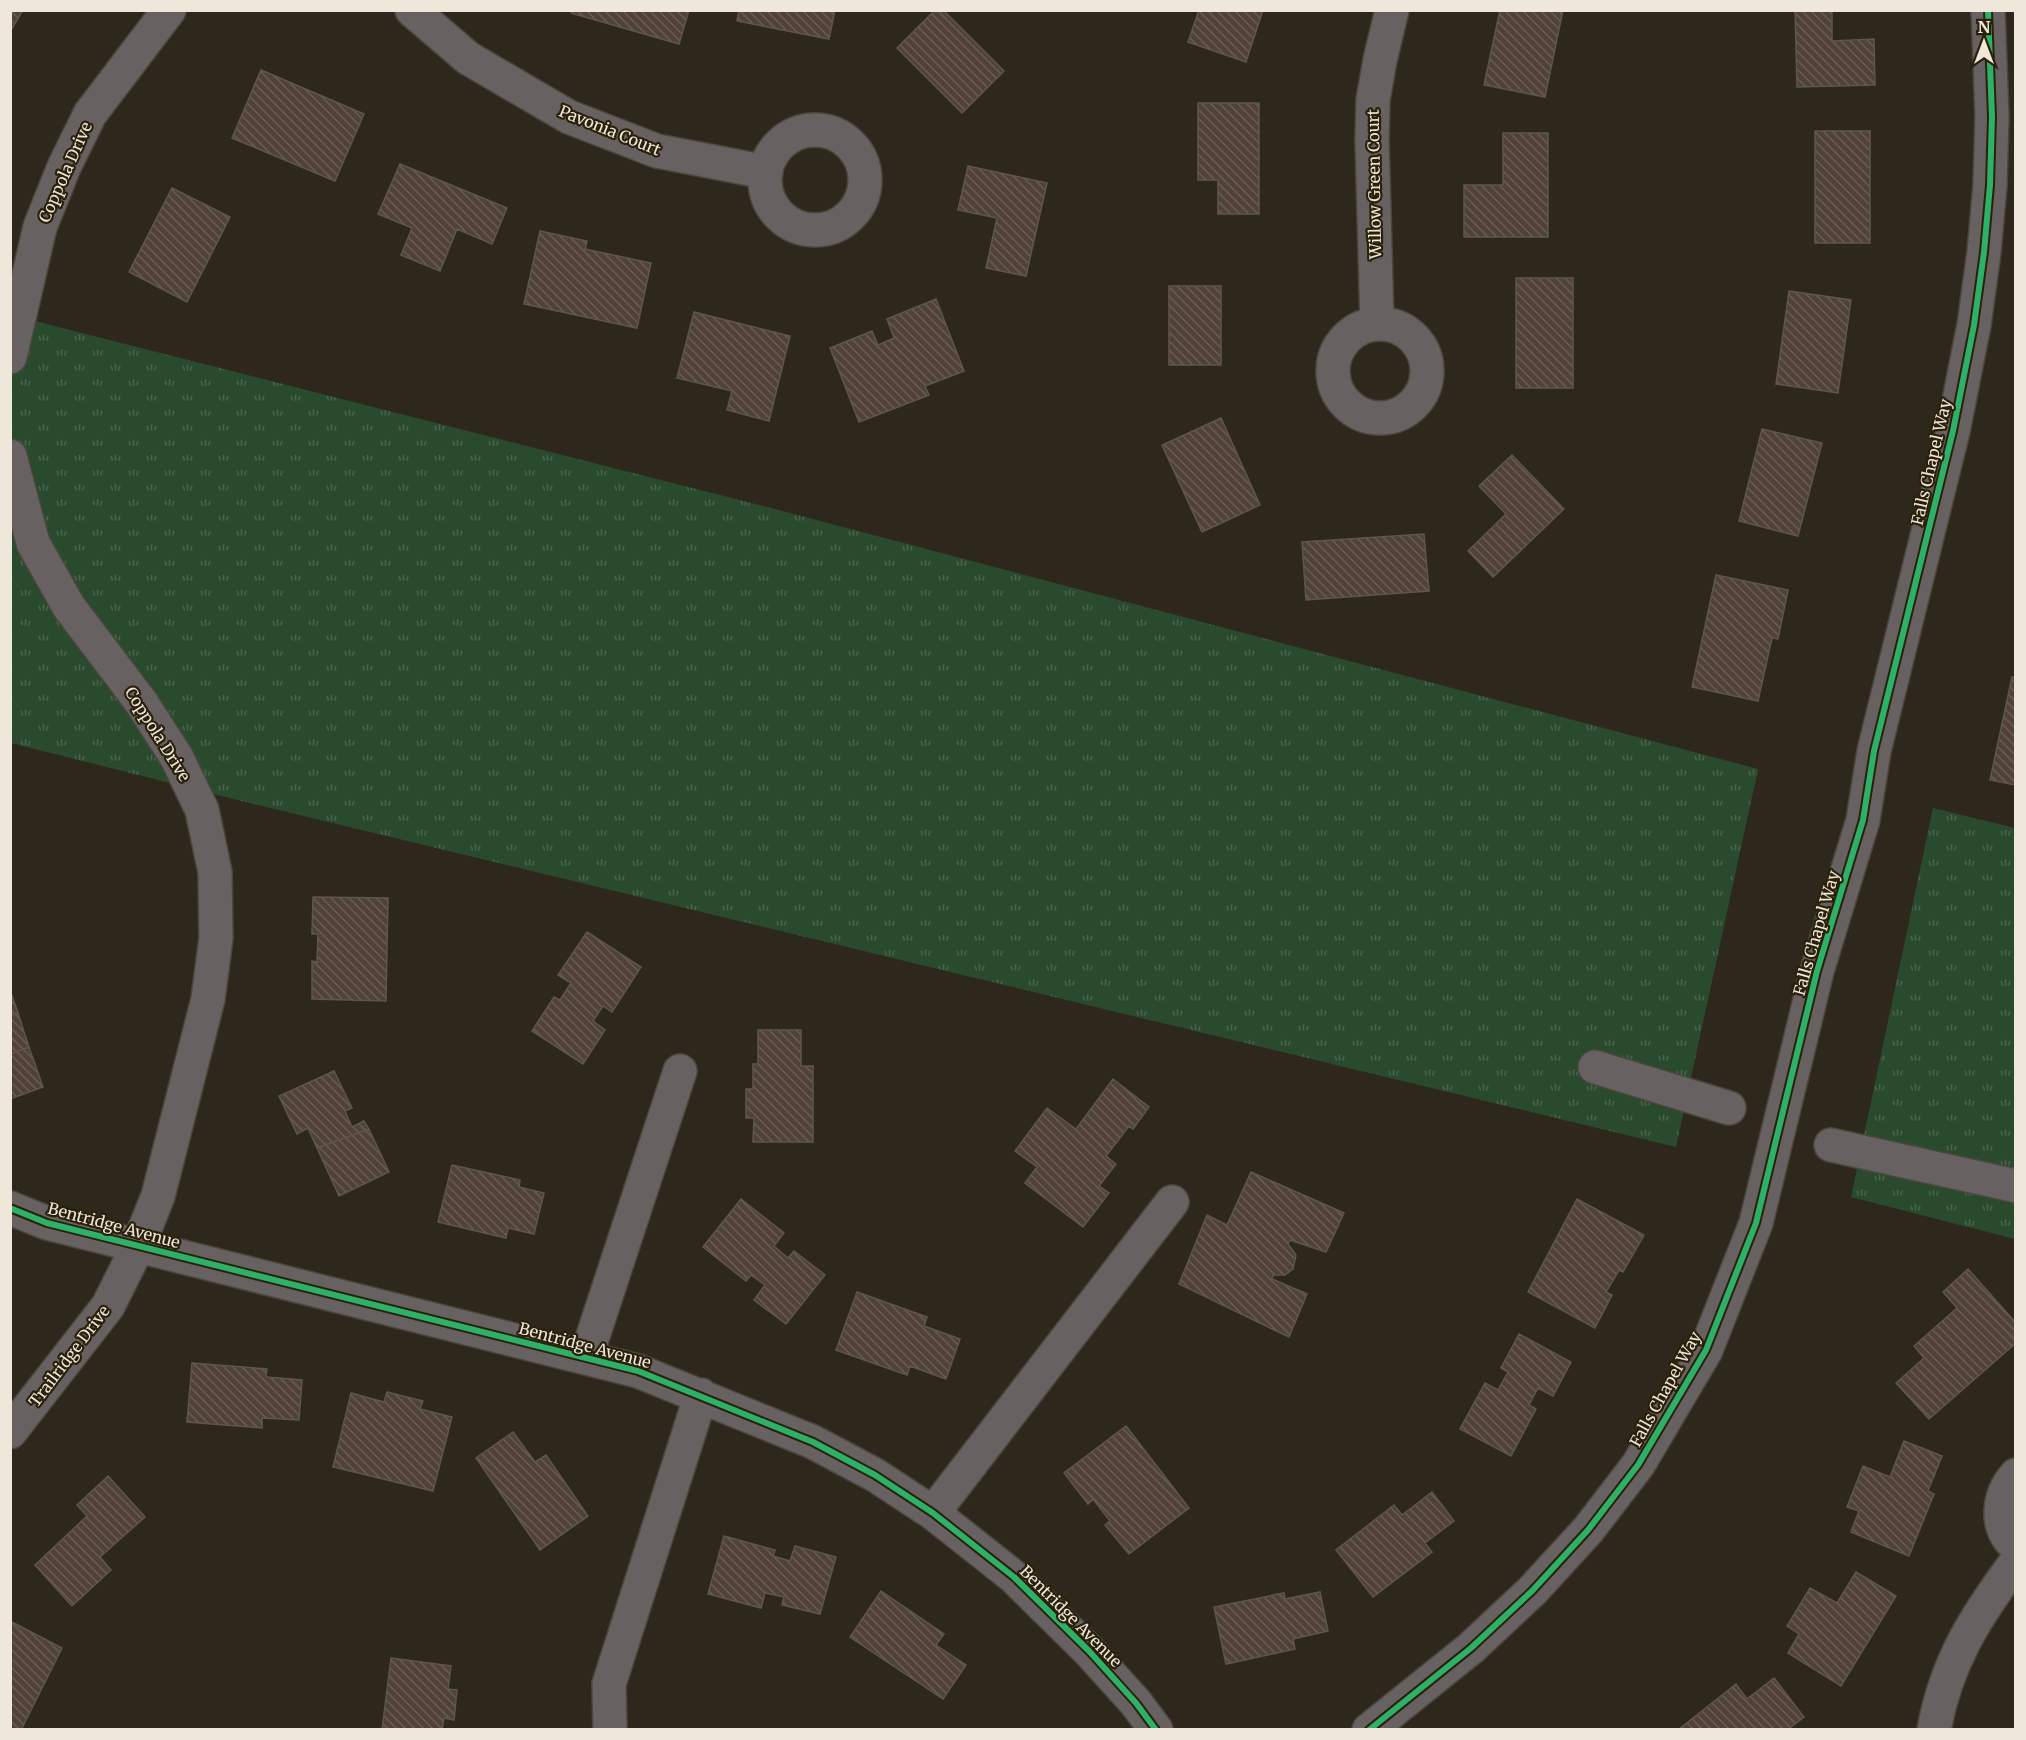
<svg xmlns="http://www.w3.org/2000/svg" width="2026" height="1740" viewBox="0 0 2026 1740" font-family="Merriweather,serif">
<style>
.grass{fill:url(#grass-tufts)}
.building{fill:url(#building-back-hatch);stroke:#5d564f;stroke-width:1.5}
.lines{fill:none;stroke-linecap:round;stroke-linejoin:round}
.minor-casing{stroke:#4b463c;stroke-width:36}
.minor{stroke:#676261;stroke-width:33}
.cycleway-casing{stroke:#2b210b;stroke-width:10}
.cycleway{stroke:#2db169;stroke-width:6}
.labels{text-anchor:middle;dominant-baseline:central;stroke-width:4.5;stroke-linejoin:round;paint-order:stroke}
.street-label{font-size:16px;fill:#eee7da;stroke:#2b210b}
</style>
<defs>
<pattern id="grass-tufts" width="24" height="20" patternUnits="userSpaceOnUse" patternTransform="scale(1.5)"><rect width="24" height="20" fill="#2a4a2e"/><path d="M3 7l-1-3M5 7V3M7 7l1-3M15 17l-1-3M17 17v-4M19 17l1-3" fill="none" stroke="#49644c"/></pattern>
<pattern id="building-back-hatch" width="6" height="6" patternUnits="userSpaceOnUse" patternTransform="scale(1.5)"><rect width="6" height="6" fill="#514137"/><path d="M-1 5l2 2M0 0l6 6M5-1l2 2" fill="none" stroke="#6a5c53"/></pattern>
</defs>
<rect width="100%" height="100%" fill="#2e281c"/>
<path class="grass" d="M11 315 771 508 1758 769 1676 1147 250 803 11 743Z
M1933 808 2015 828V1239L1851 1197Z"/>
<path class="building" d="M10 10H23L10 32Z
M572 10H689L679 44 571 13Z
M739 10H835L829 39 737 21Z
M935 10H943L1004 71 962 113 897 48Z
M1199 10H1263L1246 62 1188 42Z
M1500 10H1563L1545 97 1484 85Z
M1795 10H1832V41L1874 39 1875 85 1797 87Z
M261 70 364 114 335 181 232 138Z
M1198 103H1259V214H1218V180H1198Z
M1815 131H1870V243H1815Z
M1503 133H1548V237H1464V185H1503Z
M400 164 507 208 492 244 457 229 440 271 401 255 412 228 378 214Z
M968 166 1047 183 1026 276 986 268 997 218 958 210Z
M172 188 230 217 187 302 129 272Z
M540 231 587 241 585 249 651 263 637 328 524 304Z
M1516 278H1573V388H1516Z
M1169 286H1221V365H1169Z
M1789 291 1851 300 1838 393 1776 384Z
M936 299 964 371 925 386 929 395 859 422 830 348 872 331 878 345 894 338 887 319Z
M694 312 790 336 769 421 727 410 732 391 677 378Z
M1221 418 1260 505 1202 532 1162 445Z
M1762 429 1822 443 1798 536 1739 521Z
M1512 455 1564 509 1493 577 1468 551 1506 514 1479 486Z
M1424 534 1429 591 1306 600 1302 542Z
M1716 575 1788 590 1778 639 1772 638 1758 701 1692 687Z
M2012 677 2016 678V785L1990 780Z
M313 897 388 898 386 1001 312 999V961L317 962 318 934H312Z
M587 932 641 967 612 1012 603 1006 593 1021 605 1030 583 1064 532 1031 554 997 560 1000 571 983 558 975Z
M10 990 18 1013 10 1016Z
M18 1013 29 1047 10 1054V1016Z
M758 1030H801V1066H813V1142H753L754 1118H746V1089H753V1064H758Z
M29 1047 43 1087 10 1099V1054Z
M334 1071 352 1108 345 1111 352 1127 364 1121 369 1129 317 1148 308 1128 297 1134 279 1096Z
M1113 1079 1149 1107 1133 1129 1129 1126 1106 1156 1116 1164 1099 1186 1109 1193 1083 1227 1025 1183 1037 1167 1015 1151 1047 1108 1076 1129Z
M369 1129 389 1172 339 1196 317 1148Z
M452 1165 520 1180 519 1187 544 1193 534 1234 508 1228 506 1238 438 1222Z
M1251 1172 1344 1213 1326 1252 1290 1240 1288 1244 1296 1255 1293 1269 1285 1275H1273L1272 1279 1307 1294 1289 1337 1179 1284 1207 1215 1227 1225Z
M741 1199 784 1233 774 1246 788 1258 794 1251 825 1275 786 1324 754 1300 765 1285 751 1275 746 1281 703 1247Z
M1577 1199 1644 1235 1623 1272 1619 1270 1606 1292 1612 1295 1595 1328 1528 1292Z
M1968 1269 2016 1323V1343L1929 1419 1896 1383 1924 1358 1914 1346 1957 1308 1943 1292Z
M857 1292 927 1317 924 1326 960 1339 946 1379 910 1366 907 1375 836 1350Z
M1519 1334 1571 1362 1553 1396 1538 1388 1529 1405 1536 1409 1511 1456 1460 1429 1485 1383 1498 1390 1508 1372 1501 1368Z
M192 1363 267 1369 266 1377 302 1380 299 1420 262 1418V1428L187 1422Z
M387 1392 423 1401 420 1409 452 1417 433 1491 333 1467 351 1393 384 1402Z
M1126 1426 1189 1508 1129 1554 1105 1525 1110 1521 1093 1499 1088 1504 1064 1473Z
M513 1432 535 1462 546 1455 588 1516 540 1550 476 1458Z
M1904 1441 1942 1456 1928 1491 1934 1494 1909 1556 1851 1532 1859 1511 1847 1507 1863 1466 1890 1477Z
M108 1476 145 1517 100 1557 111 1570 72 1606 35 1565 87 1516 77 1505Z
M1432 1492 1454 1521 1425 1543 1432 1552 1373 1597 1336 1550 1394 1505 1402 1515Z
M724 1536 775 1550 773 1556 790 1561 795 1546 836 1557 820 1614 782 1605 784 1597 765 1593 761 1608 708 1594Z
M1856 1572 1896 1596 1841 1686 1788 1653 1799 1634 1787 1626 1810 1588 1837 1603Z
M881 1591 944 1634 936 1645 966 1665 943 1699 850 1637Z
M1320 1592 1328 1631 1293 1639 1295 1649 1226 1664 1214 1607 1284 1593 1285 1599Z
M10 1621 62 1648 21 1730H10Z
M391 1658 451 1666 448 1689 457 1690 454 1720 444 1718 442 1730H382Z
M1774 1678 1804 1717 1787 1730H1678L1736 1684 1747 1699Z"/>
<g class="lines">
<defs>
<path id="minor" d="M412 10 468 58 569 117 657 151 766 172
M765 180a50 50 0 1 1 100 0a50 50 0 1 1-100 0Z
M1377 323 1372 139 1373 100 1380 60 1392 10
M1333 371a47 47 0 1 1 94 0a47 47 0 1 1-94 0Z
M10 357 40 227 64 167 90 114 169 10
M10 456 33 543 69 607 141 702 177 758 202 810 215 872 216 938 208 999 158 1196 138 1246 108 1306 10 1432
M1595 1067 1729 1108
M1831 1145 2016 1186
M10 1208 47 1223 638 1371 813 1442 875 1475 933 1513 1014 1577 1089 1651 1136 1703 1156 1730
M586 1357 680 1071
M2016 1475C1998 1495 1994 1527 2016 1546
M933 1513 1172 1202
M610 1730 609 1684 701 1395
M1369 1730 1471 1648 1532 1591 1588 1530 1638 1465 1706 1350 1756 1223 1817 971 1863 820 1874 751 1953 431 1974 325 1984 252 1990 185 1992 117 1988 10
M1934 1730C1946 1662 1976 1616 2016 1562"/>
</defs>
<use href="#minor" class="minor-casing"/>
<use href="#minor" class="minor"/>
<defs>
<path id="cycleway" d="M10 1208 47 1223 638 1371 813 1442 875 1475 933 1513 1014 1577 1089 1651 1136 1703 1156 1730
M1369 1730 1471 1648 1532 1591 1588 1530 1638 1465 1706 1350 1756 1223 1817 971 1863 820 1874 751 1953 431 1974 325 1984 252 1990 185 1992 117 1988 10"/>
</defs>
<use href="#cycleway" class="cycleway-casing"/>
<use href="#cycleway" class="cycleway"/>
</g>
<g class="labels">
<g class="street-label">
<text transform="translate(610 130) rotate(22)">Pavonia Court</text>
<text transform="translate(65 172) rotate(-66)">Coppola Drive</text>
<text transform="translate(1374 184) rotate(-91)">Willow Green Court</text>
<text transform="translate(1931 462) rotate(-77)">Falls Chapel Way</text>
<text transform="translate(158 734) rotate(58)">Coppola Drive</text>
<text transform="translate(1816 933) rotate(-74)">Falls Chapel Way</text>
<text transform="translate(114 1225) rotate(15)">Bentridge Avenue</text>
<text transform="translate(585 1345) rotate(15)">Bentridge Avenue</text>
<text transform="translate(69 1356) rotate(-53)">Trailridge Drive</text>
<text transform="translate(1665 1389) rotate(-61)">Falls Chapel Way</text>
<text transform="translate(1071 1616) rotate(45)">Bentridge Avenue</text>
</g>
</g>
<rect width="2026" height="1740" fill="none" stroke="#eee7da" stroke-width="24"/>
<g transform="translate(1984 42)" stroke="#2b210b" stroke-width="4.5" paint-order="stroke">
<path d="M0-4.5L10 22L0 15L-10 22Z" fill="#eee7da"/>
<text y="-9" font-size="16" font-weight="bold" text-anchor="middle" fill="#eee7da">N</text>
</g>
</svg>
